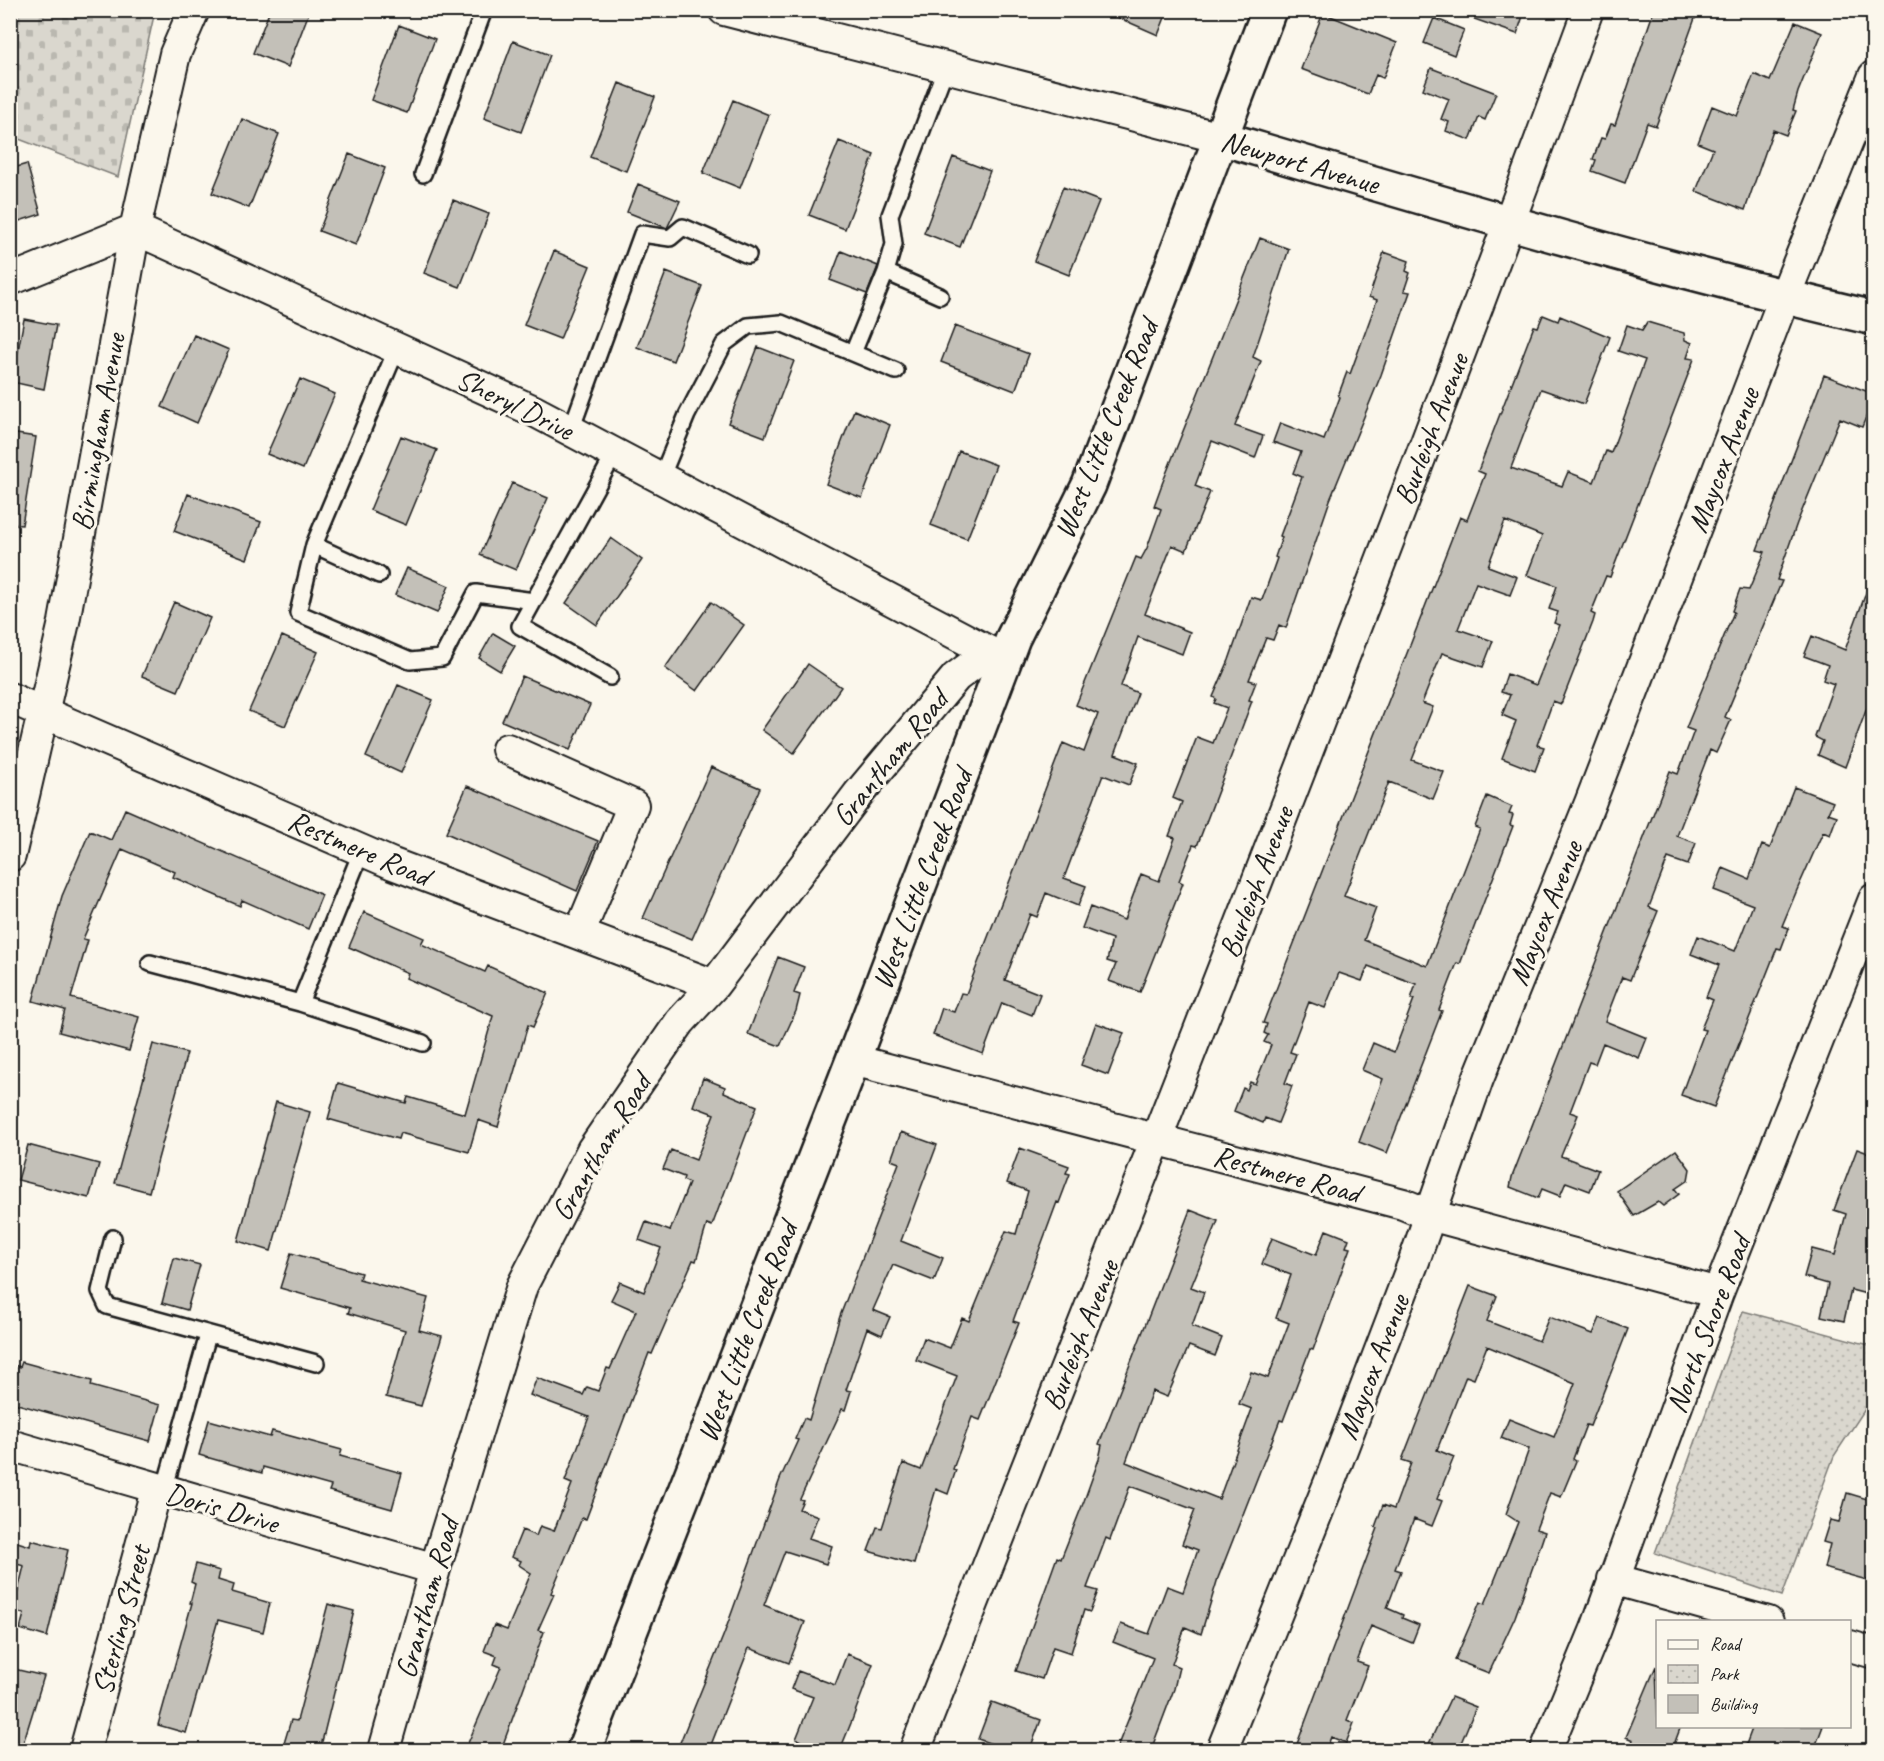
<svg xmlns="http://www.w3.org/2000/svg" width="1884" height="1761" viewBox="0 0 1884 1761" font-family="Caveat,sans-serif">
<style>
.cemetery{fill:url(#cemetery-stones);stroke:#7b7a75;stroke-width:1.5}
.park{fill:url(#park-dots);stroke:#7b7a75;stroke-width:1.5}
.building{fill:#c3c0b8;stroke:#1c1c1c;stroke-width:1.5}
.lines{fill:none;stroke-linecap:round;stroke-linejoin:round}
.service-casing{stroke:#1c1c1c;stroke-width:20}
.minor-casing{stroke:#1c1c1c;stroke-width:34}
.tertiary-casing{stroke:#1c1c1c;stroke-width:38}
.primary-casing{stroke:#1c1c1c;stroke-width:38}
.service{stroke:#fbf7ec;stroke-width:15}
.minor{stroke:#fbf7ec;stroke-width:30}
.tertiary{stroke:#fbf7ec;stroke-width:33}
.primary{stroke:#fbf7ec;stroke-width:33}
.labels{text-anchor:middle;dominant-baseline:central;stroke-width:6;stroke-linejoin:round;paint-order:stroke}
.street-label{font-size:30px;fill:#1c1c1c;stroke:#fbf7ec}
</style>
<defs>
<pattern id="cemetery-stones" width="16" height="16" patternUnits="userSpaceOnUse" patternTransform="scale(1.5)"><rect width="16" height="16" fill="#dad7ce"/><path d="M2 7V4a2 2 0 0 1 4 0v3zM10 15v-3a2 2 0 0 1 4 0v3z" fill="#bab8b0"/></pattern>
<pattern id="park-dots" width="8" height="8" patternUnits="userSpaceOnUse" patternTransform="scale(1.5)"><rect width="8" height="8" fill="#dad7ce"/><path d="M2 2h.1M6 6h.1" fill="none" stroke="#bab8b0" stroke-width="1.8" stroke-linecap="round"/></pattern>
</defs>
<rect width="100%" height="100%" fill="#fbf7ec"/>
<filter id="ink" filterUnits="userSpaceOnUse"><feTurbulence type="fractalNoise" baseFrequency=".0167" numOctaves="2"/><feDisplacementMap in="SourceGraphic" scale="12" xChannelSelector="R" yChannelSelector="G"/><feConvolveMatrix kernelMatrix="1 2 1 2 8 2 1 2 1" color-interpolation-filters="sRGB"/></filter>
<g filter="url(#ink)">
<path class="cemetery" d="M10 11H155L118 177 11 136Z"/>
<path class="park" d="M1743 1311 1873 1346V1397L1834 1456 1782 1596 1655 1553Z"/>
<path class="building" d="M270 10H310L288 67 253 53Z
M1101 10H1168L1158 35Z
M1460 10H1525L1517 34 1460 14Z
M1654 10H1698L1656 126 1647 123 1625 183 1592 171 1596 160 1593 159 1601 138 1605 139 1611 124 1615 125Z
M1323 13 1397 43 1383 78 1376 75 1368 94 1301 69Z
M1434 18 1464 30 1454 55 1424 43Z
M1795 22 1822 33 1798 92 1793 110 1796 111 1786 135 1773 130 1745 210 1696 191 1713 149 1698 143 1712 106 1737 116 1754 74 1770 81Z
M399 25 435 39 407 113 371 100Z
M513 41 550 55 521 132 484 118Z
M1431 68 1496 93 1485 120 1479 117 1470 140 1446 131 1449 122 1441 119 1449 99 1423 89Z
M619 83 655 97 626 171 590 157Z
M733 100 769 115 740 188 703 173Z
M242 119 279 134 249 208 212 193Z
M839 141 874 155 845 229 809 215Z
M349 154 385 168 356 245 319 231Z
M953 157 990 171 960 247 924 233Z
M27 164 41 214 10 224V169Z
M638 184 680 201 667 228 627 212Z
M1063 187 1099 201 1069 275 1034 261Z
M453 200 489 214 460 287 424 273Z
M1260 238 1289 249 1253 357 1261 361 1235 426 1263 436 1255 458 1212 441 1195 486 1210 492 1186 551 1172 545 1145 614 1190 632 1182 654 1138 637 1121 686 1138 693 1115 754 1138 763 1129 785 1103 775 1064 878 1086 886 1078 906 1046 893 1037 917 1030 914 1005 980 1040 994 1032 1015 1002 1003 983 1054 933 1035 942 1008 954 1012 961 993 966 994 1063 743 1084 752 1098 714 1076 705 1136 557 1141 559 1147 548 1161 509 1154 506 1162 484Z
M554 251 590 266 560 339 524 325Z
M841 251 878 266 867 294 830 280Z
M1384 252 1409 261 1406 271 1410 273 1404 291 1410 292 1381 375 1330 500 1286 628 1279 625 1273 640 1266 638 1249 680 1256 682 1249 700 1252 701 1197 846 1193 845 1179 881 1183 883 1140 992 1109 981 1116 964 1107 961 1112 939 1082 928 1090 907 1124 920 1141 874 1159 881 1175 838 1169 836 1182 802 1173 798 1197 737 1213 743 1227 708 1214 703 1216 699 1213 697 1229 660 1251 597 1262 600 1277 558 1275 557 1282 537 1280 536 1302 477 1293 473 1301 452 1273 442 1280 423 1324 440 1340 397 1338 396 1347 372 1350 374 1377 300 1369 297Z
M666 272 702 286 673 361 637 347Z
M1543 315 1558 321 1560 316 1610 337 1584 404 1541 389 1511 468 1562 486 1568 472 1594 482 1606 451 1611 453 1645 360 1618 351 1627 325 1642 330 1647 322 1684 333 1685 340 1692 343 1687 358 1694 359 1610 577 1606 576 1591 613 1595 615 1593 622 1561 704 1553 701 1537 745 1544 747 1535 771 1502 758 1516 721 1502 715 1510 695 1501 692 1507 674 1536 685 1560 625 1554 623 1558 612 1549 609 1557 586 1527 575 1542 536 1505 521 1488 566 1517 577 1510 595 1476 583 1458 629 1493 641 1483 667 1442 653 1422 703 1433 707 1412 760 1444 772 1433 799 1389 782 1370 830 1344 896 1376 908 1364 940 1427 966 1480 829 1475 827 1487 796 1512 807 1509 814 1513 815 1510 825 1513 826 1460 964 1457 963 1439 1010 1442 1011 1387 1153 1359 1142 1383 1079 1362 1070 1373 1043 1394 1052 1414 999H1411L1416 984 1368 966 1362 981 1339 973 1325 1008 1309 1002 1290 1052 1296 1054 1285 1083 1292 1086 1284 1108 1278 1123 1265 1118 1263 1123 1234 1111 1243 1088 1247 1090 1250 1082 1255 1084 1271 1045 1264 1042 1268 1035 1264 1033 1267 1024 1263 1023 1460 517 1467 520 1485 474 1478 471 1534 326 1538 327Z
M24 319 56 325 44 389 12 382Z
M955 326 1029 354 1015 391 941 362Z
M194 335 229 350 197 423 162 407Z
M758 347 794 361 765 437 728 423Z
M1824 375 1874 394V397L1862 427 1840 418 1833 435 1797 523 1777 580 1782 581 1725 717 1731 720 1716 753 1710 750 1677 836 1696 843 1688 865 1668 858 1649 907 1658 911 1630 980 1622 977 1605 1021 1647 1038 1639 1058 1603 1043 1595 1064 1589 1062 1570 1112 1578 1115 1561 1156 1598 1170 1590 1191 1566 1182 1560 1196 1542 1189 1538 1198 1510 1187 1512 1177 1670 771 1678 774 1694 731 1686 728 1734 612 1732 611 1740 589 1749 590 1765 552 1757 550Z
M300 379 335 394 303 469 267 454Z
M854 410 890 425 862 498 826 484Z
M10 433 36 437 22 525 10 524Z
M401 436 437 450 406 525 370 510Z
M959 451 996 465 967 539 931 525Z
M512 483 548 498 516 570 480 555Z
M188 494 261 522 247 559 174 531Z
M611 538 642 560 597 625 566 603Z
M407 568 449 586 437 613 395 595Z
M1871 579H1874V689L1845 767 1818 755 1823 741 1815 737 1834 684 1823 680 1828 665 1804 656 1812 636 1845 650Z
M174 602 210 618 178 691 142 676Z
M711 602 744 625 697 691 665 668Z
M493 633 515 646 500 671 479 658Z
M282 636 318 652 285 726 249 711Z
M808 664 841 687 794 753 762 730Z
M522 676 590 705 570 750 502 721Z
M398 685 433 700 401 773 366 757Z
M711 767 760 788 692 939 643 918Z
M467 786 598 841 577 891 446 833Z
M1794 787 1833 802 1828 813 1837 816 1830 835 1823 832 1797 890 1782 926 1789 928 1781 949 1777 948 1714 1107 1681 1095 1705 1030 1701 1029 1713 1000 1706 997 1719 965 1691 954 1698 936 1735 951 1753 905 1714 890 1723 868 1749 879 1762 845 1770 848Z
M125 809 322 895 308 929 242 900 240 906 173 877 175 872 122 849 83 939 88 940 71 998 139 1017 129 1051 59 1032 65 1010 33 1001 62 896 90 831 111 840Z
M364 912 424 938 421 944 485 972 488 966 548 993 533 1027 528 1025 498 1127 478 1120 469 1152 400 1133 398 1139 328 1119 338 1083 406 1103 408 1097 465 1114 493 1016 406 978 408 973 349 947Z
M778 957 804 967 794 993 800 995 796 1011 780 1046 748 1034Z
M1096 1023 1124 1033 1108 1075 1081 1065Z
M153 1044 187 1053 149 1192 115 1183Z
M703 1078 725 1087 724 1092 757 1106 712 1226 707 1224 696 1261 693 1260 652 1354 649 1353 586 1519 582 1518 551 1593 554 1594 538 1630 544 1632 501 1750H465L501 1667 494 1664 497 1656 484 1651 494 1625 507 1630 531 1573 519 1565 521 1561 511 1557 522 1530 536 1536 540 1526 554 1531 572 1484 565 1481 589 1417 530 1395 537 1378 583 1395 587 1387 598 1391 607 1368 610 1369 636 1311 611 1300 620 1282 644 1292 661 1248 639 1240 646 1222 670 1231 689 1183 683 1180 684 1177 663 1169 671 1150 696 1160 714 1114 693 1106Z
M276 1102 310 1112 271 1251 238 1241Z
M901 1132 937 1145 901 1241 943 1258 934 1281 893 1265 873 1310 890 1317 882 1335 867 1328 846 1390 851 1391 845 1410 842 1409 800 1499 803 1500 799 1509 818 1516 809 1538 832 1546 826 1564 785 1551 764 1605 805 1622 789 1663 749 1648 709 1750H677L724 1634 780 1479 798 1440 795 1439 804 1418 809 1420 840 1316 899 1163 891 1160Z
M28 1145 99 1164 89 1198 18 1180Z
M1020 1148 1069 1166 1066 1173 1070 1174 1059 1203 1057 1202 1013 1321 1019 1323 980 1420 972 1417 953 1469 956 1470 948 1494 936 1489 914 1564 868 1551 877 1527 882 1528 903 1463 921 1470 957 1376 916 1360 924 1338 950 1348 962 1318 969 1321 1006 1231 1016 1234 1028 1191 1007 1183Z
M1857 1149 1874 1155V1296L1851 1290 1844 1321 1821 1316 1828 1284 1804 1277 1812 1249 1835 1255 1846 1214 1834 1210Z
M1676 1150 1690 1169 1688 1180 1675 1189 1679 1194 1663 1206 1658 1202 1634 1216 1617 1191Z
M1190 1210 1218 1221 1191 1287 1204 1292 1192 1326 1222 1338 1215 1356 1189 1346 1167 1397 1152 1391 1126 1462 1219 1499 1252 1409 1239 1404 1251 1372 1268 1378 1289 1323 1276 1318 1291 1275 1262 1264 1272 1238 1316 1255 1326 1230 1349 1239 1346 1247 1350 1248 1313 1350 1310 1349 1283 1421 1280 1420 1218 1578 1201 1634 1185 1627 1172 1664 1179 1667 1174 1689 1151 1750H1116L1153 1658 1113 1642 1121 1624 1149 1634 1167 1586 1183 1592 1198 1550 1182 1544 1195 1510 1130 1486 1110 1540 1106 1538 1087 1588 1098 1591 1090 1612 1084 1610 1071 1653 1053 1647 1042 1679 1016 1671 1057 1557 1061 1559 1084 1501 1099 1459 1102 1445 1099 1444Z
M291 1253 361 1273 359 1279 428 1298 419 1330 442 1336 421 1406 386 1397 405 1330 348 1313 350 1308 280 1288Z
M174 1258 200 1265 187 1310 162 1303Z
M1470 1286 1497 1296 1487 1321 1539 1341 1549 1317 1593 1334 1600 1318 1628 1329 1590 1426 1586 1425 1573 1459 1576 1461 1561 1497 1550 1493 1536 1529 1545 1532 1541 1544 1515 1617 1489 1673 1455 1660 1480 1602 1485 1604 1518 1522 1506 1514 1529 1449 1501 1438 1509 1419 1554 1437 1575 1383 1487 1346 1474 1379 1466 1376 1437 1450 1454 1457 1437 1499 1442 1501 1432 1526 1414 1519 1395 1569 1401 1571 1387 1608 1403 1615 1402 1618 1419 1625 1412 1643 1371 1626 1357 1662 1368 1666 1347 1720 1354 1723 1346 1743 1331 1737 1326 1750H1314L1297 1744 1378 1528 1375 1527 1383 1505 1394 1509 1411 1463 1402 1460Z
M22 1362 92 1381 91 1386 160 1405 150 1441 10 1402V1364L20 1367Z
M209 1420 270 1437 272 1431 342 1450 340 1456 402 1473 392 1509 329 1491 331 1486 263 1467 262 1473 199 1455Z
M1847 1493 1874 1501V1582L1824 1568 1830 1544 1823 1542 1830 1520 1839 1522Z
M31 1540 68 1550 47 1637 20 1629 24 1614 13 1611 24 1566 10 1562V1554L14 1541 30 1546Z
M196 1564 220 1571 218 1580 234 1585 232 1592 270 1603 263 1632 218 1620 186 1733 158 1725 192 1603H190L195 1584 191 1582Z
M328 1604 354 1611 320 1750H282L291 1720 297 1721Z
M847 1654 873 1664 851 1723 840 1750H808L811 1745 796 1739 813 1697 791 1689 798 1671 835 1685Z
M1656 1666 1658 1726H1681L1672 1750H1629L1633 1740 1626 1737Z
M10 1668 44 1676 21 1750H10Z
M1451 1697 1476 1707 1458 1750H1426Z
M992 1702 1041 1720 1030 1749 1019 1745 1017 1750H1009L978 1739Z
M1753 1726H1823L1814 1750H1744Z"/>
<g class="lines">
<defs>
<path id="service" d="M423 174 484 10
M940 296 886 272 894 244 890 215 946 67
M853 353 886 272
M571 430 642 234 670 238 683 227 748 255
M661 478 687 415 724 344 748 326 781 323 896 371
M314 545 298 613 410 661 442 658 476 593 534 601
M379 575 314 545 397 348
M610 677 520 626 615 453
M150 963 300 1003 423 1043
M300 1003 362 850
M113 1238 100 1291 107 1306 316 1363
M160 1490 167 1480 208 1335"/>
<path id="minor" d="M724 10 1221 138
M10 280 135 229 534 411 1005 660
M10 698 393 864 714 985
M507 749 633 805 579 934
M10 856 64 622 135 229 175 54 194 10
M853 1060 1403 1204 1430 1215 1718 1293
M10 1445 435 1569
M1613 1579 1768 1622
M1850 1646 1874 1653
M85 1750 154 1498 160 1490
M384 1750 435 1569 522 1286 592 1150 680 1022 714 985 859 793 956 677 976 662 1005 660
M915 1750C1144 1172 1373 594 1588 10
M1222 1750 1330 1481 1414 1261 1478 1079 1590 803 1784 298 1874 76
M1546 1750 1596 1629 1718 1293 1874 899"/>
<path id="tertiary" d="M1221 138C1437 202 1653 267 1874 318"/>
<path id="primary" d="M584 1750 853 1060 1013 638 1089 485 1269 10"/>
</defs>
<use href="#service" class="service-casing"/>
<use href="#minor" class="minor-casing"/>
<use href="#tertiary" class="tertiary-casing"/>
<use href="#primary" class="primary-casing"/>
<use href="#service" class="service"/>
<use href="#minor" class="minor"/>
<use href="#tertiary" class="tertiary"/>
<use href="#primary" class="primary"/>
</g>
</g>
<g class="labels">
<g class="street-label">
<text transform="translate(1300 162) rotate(16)">Newport Avenue</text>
<text transform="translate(515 404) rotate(26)">Sheryl Drive</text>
<text transform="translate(1106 429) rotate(-68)">West Little Creek Road</text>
<text transform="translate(1431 429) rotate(-69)">Burleigh Avenue</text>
<text transform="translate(98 432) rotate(-80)">Birmingham Avenue</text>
<text transform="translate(1723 460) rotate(-69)">Maycox Avenue</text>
<text transform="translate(890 758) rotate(-51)">Grantham Road</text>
<text transform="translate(359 848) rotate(23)">Restmere Road</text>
<text transform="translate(922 879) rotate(-69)">West Little Creek Road</text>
<text transform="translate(1256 882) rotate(-69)">Burleigh Avenue</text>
<text transform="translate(1545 913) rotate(-68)">Maycox Avenue</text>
<text transform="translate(601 1147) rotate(-59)">Grantham Road</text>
<text transform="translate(1287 1174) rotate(15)">Restmere Road</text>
<text transform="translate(1708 1324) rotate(-69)">North Shore Road</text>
<text transform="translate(747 1332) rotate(-69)">West Little Creek Road</text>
<text transform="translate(1080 1335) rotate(-68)">Burleigh Avenue</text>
<text transform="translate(1373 1367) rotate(-69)">Maycox Avenue</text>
<text transform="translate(222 1508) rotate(16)">Doris Drive</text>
<text transform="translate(427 1598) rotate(-74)">Grantham Road</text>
<text transform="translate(121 1620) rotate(-75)">Sterling Street</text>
</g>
</g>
<rect width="1884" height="1761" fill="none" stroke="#fbf7ec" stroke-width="36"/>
<rect x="18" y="18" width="1848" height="1725" fill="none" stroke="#1c1c1c" stroke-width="2" filter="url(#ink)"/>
<rect x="1656" y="1620" width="195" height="108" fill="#fbf7ec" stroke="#a29f99" stroke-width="1.5"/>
<rect x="1668" y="1640" width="30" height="9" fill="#fbf7ec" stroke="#a29f99" stroke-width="1.5"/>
<text x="1710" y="1650" font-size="18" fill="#1c1c1c">Road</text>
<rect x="1668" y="1665" width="30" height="18" fill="url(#park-dots)" stroke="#a29f99" stroke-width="1.5"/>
<text x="1710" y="1680" font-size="18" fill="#1c1c1c">Park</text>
<rect x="1668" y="1695" width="30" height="18" fill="#c3c0b8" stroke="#a29f99" stroke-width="1.5"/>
<text x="1710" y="1710" font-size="18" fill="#1c1c1c">Building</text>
</svg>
